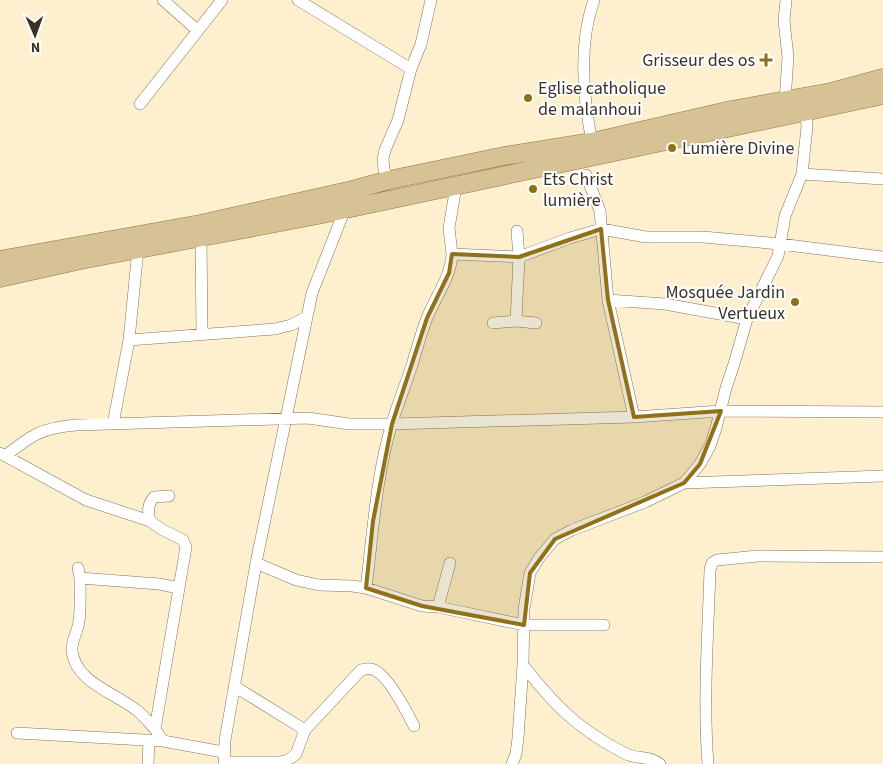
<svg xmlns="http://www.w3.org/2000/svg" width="883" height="764" viewBox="0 0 883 764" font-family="'Source Sans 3',sans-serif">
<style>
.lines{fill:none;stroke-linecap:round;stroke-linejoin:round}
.street-casing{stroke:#817457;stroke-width:12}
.primary-casing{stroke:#8d7640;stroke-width:19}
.street{stroke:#fff;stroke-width:11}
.primary{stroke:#d6c294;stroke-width:18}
.marked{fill:#917118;fill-opacity:0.2;stroke:#917118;stroke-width:4;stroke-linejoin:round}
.poi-dot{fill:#917118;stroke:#fff;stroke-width:2}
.labels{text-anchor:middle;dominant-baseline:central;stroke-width:4;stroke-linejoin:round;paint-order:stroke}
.poi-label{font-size:18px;fill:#393327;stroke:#fff;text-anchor:start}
</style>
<rect width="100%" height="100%" fill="#fef0cf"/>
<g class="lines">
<defs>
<path id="street" d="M163 0 197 30
M298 0 411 69
M785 101 788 57 784 21 786 0
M140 104 222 0
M592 142C583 97 578 44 594 0
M802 174 883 179
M586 175 600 211 608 300 634 417
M389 180 384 170 383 159 385 150 398 120 411 69 421 44 431 0
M456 186 449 228 452 254 519 257 570 238 601 229 646 237H703L780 244 883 257
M517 231 519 257 516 321 536 323
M201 238 202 335
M608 300 665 304 747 319
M493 323 516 321
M129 340 275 329 291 325 307 317
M113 424 129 340 138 249
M0 453 86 500 150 521C148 511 147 505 154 497L169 496
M5 456C32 435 41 428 76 425L308 418 349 424H392L634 417 721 411 883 412
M684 483 883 476
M150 521 161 529 183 540 186 547 155 729 163 741
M256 563 296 580 319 585 352 586 366 588 422 606 438 607 524 625H604
M78 568 80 578 159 584 179 588
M80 578C80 593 81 607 79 621 78 632 71 640 72 651 76 684 117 693 139 712 145 717 150 724 155 729
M366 588C373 533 376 476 392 423 398 403 406 384 412 365 417 349 421 333 427 318 436 296 451 277 452 254
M438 607 450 563
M523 665C555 706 578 729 624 753 637 760 649 755 660 764
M234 686 305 730
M17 733 163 741 223 752
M224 762H280L288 760 296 754 305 730 361 670C365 669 368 668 372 669 387 673 407 712 414 726
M148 764 149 740
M224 764 225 740 256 563 312 293 345 209
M512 764 516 754 518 738 523 665 524 609 530 573 539 558 555 539 572 530 645 502 684 483 700 464 710 446 716 428 726 388 734 364 747 319 778 256 785 216 802 174 807 127 806 112
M708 764C703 700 708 635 710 570L712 563 717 560 758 556 883 557"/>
<path id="primary" d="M0 260 200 224 352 190 389 180 504 156 592 142 731 110 831 92 883 78
M0 278 81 260 318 215 883 95"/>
</defs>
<use href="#street" class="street-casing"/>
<use href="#primary" class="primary-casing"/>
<use href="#street" class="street"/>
<use href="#primary" class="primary"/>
</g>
<path class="marked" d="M601 229 608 300 634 417 721 411 700 464 684 483 555 539 530 573 524 625 422 606 366 588 373 521 392 424 427 318 449 273 452 254 519 257Z"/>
<g class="poi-dot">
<path d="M763.5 52.5h5v5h5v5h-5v5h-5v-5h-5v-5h5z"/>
<circle cx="528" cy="98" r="5"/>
<circle cx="672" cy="148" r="5"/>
<circle cx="533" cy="189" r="5"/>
<circle cx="795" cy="302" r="5"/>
</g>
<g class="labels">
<g class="poi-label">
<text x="755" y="60" text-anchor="end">Grisseur des os</text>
<text x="538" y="88">Eglise catholique<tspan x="538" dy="21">de malanhoui</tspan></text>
<text x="682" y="148">Lumière Divine</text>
<text x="543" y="179">Ets Christ<tspan x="543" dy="21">lumière</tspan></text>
<text x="785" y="292" text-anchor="end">Mosquée Jardin<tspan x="785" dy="21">Vertueux</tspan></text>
</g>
</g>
<g transform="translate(35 35) rotate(178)" stroke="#ffffff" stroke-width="4" paint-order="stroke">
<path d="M0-4L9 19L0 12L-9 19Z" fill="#393327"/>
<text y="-8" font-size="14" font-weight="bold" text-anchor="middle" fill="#393327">N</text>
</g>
</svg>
